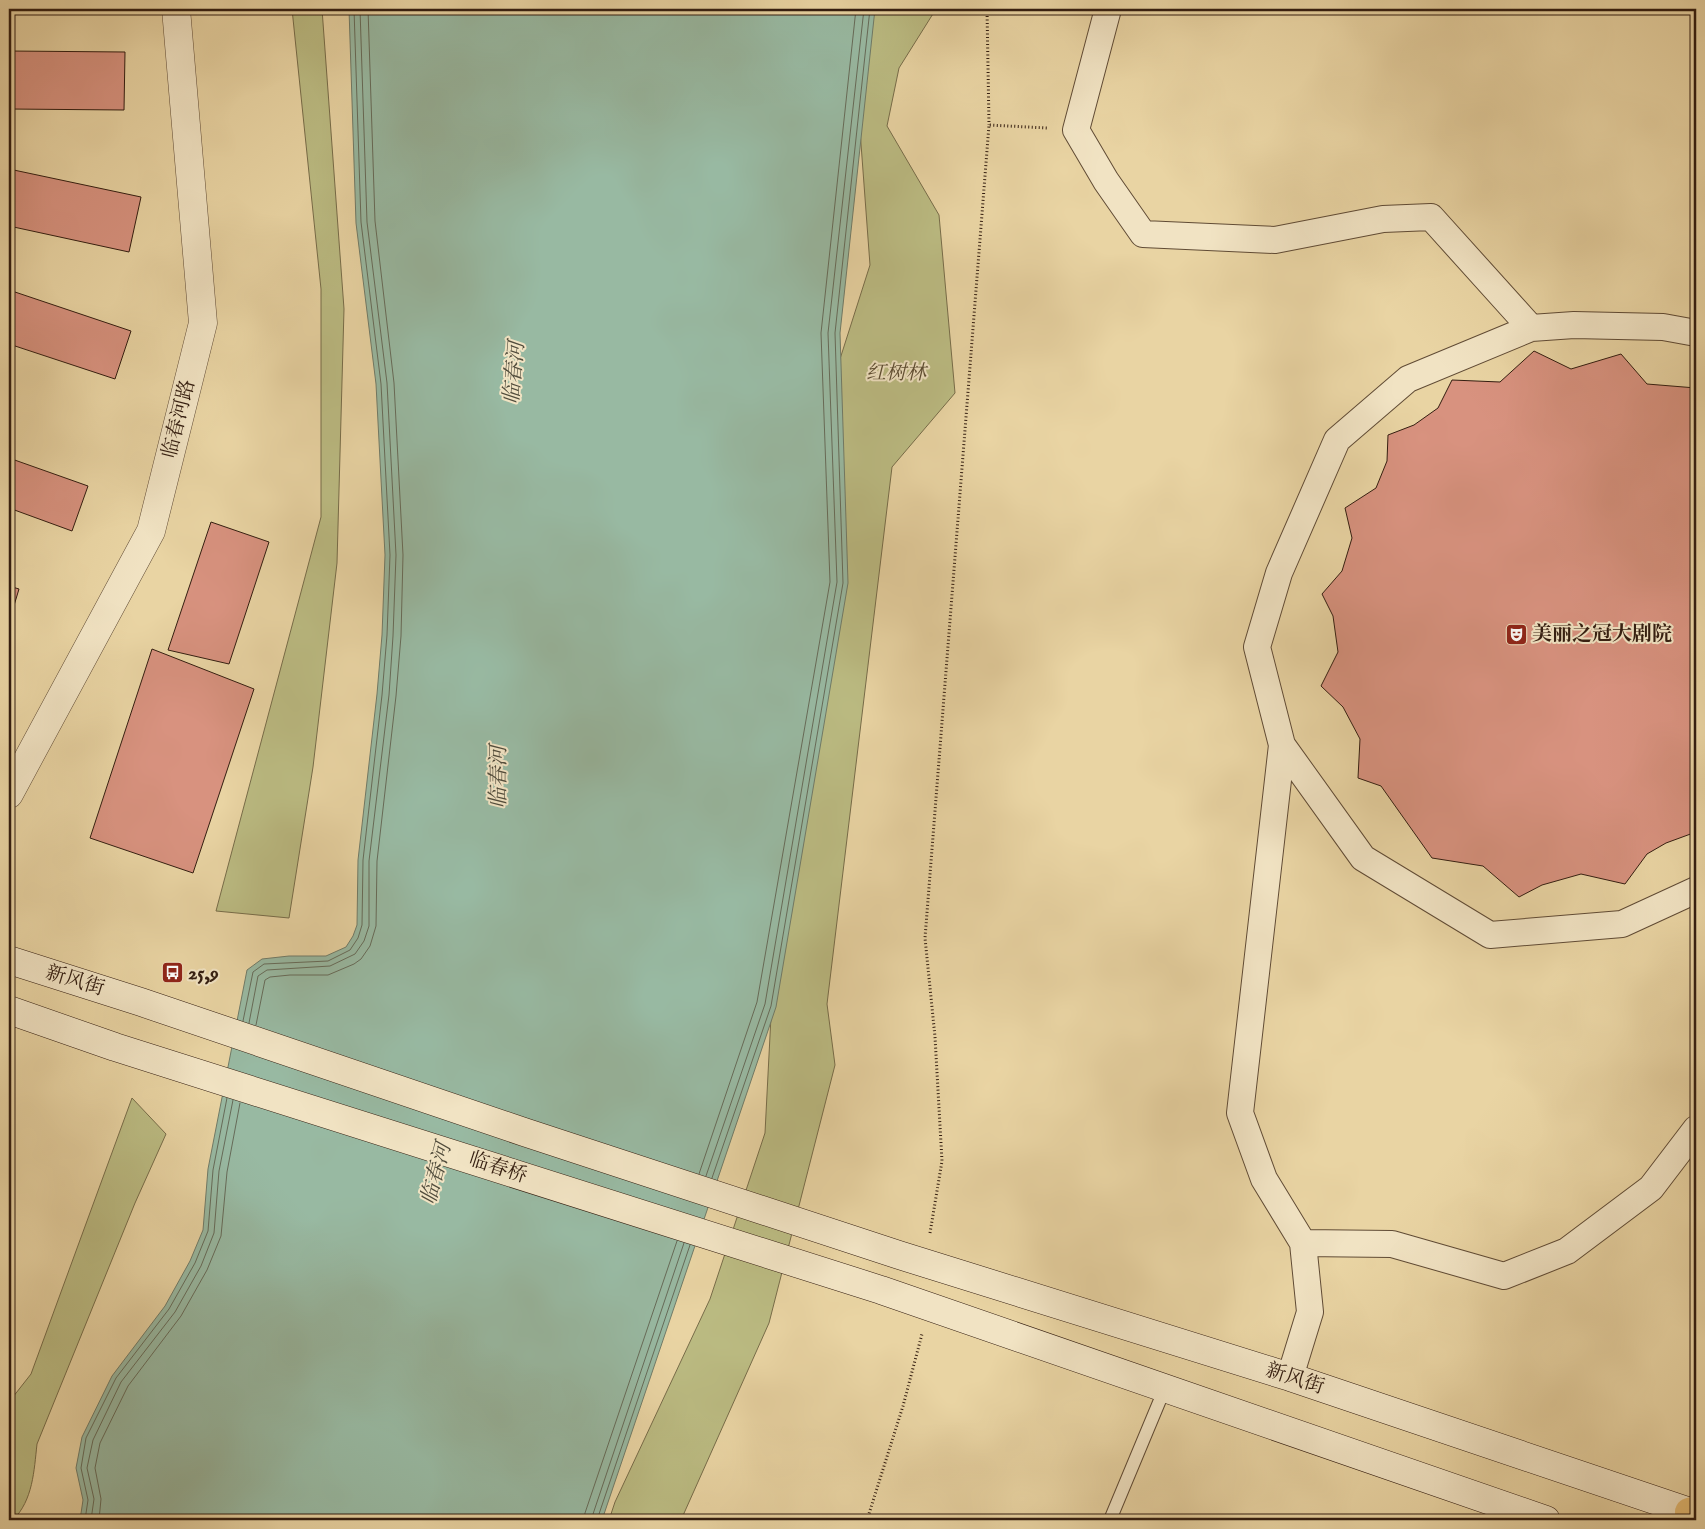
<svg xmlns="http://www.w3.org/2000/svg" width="1705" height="1529" viewBox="0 0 1705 1529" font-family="'IM FELL English','Noto Serif SC',serif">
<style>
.green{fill:#bbbb82;stroke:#776c49}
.water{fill:#98b9a2;stroke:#707b68}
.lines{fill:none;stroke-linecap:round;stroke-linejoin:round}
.shore{stroke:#666b59;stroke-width:1}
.building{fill:#d8927f;stroke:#331d10}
.service-casing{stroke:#604b35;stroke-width:14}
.minor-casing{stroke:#604b35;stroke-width:28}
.tertiary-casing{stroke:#604b35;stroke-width:29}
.secondary-casing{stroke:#331d10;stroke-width:29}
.trunk-casing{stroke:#331d10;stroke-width:29}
.path{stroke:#331d10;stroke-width:3;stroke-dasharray:1 2.5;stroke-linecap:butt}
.service{stroke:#f1e3c3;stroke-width:12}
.minor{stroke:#f1e3c3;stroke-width:26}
.tertiary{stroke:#f1e3c3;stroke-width:28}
.secondary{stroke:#f1e3c3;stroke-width:28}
.trunk{stroke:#e4ba72;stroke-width:28}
.labels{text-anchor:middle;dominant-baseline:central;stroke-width:4;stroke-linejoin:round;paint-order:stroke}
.park-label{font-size:20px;font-style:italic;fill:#5c4c32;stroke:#f1e3c3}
.street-label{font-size:20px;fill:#331d10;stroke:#f1e3c3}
.poi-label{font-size:20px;font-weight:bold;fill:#331d10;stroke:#f1e3c3;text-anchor:start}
.water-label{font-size:21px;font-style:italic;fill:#514c3c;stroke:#f1e3c3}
</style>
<rect width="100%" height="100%" fill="#e9d4a3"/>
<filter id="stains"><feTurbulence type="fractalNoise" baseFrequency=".004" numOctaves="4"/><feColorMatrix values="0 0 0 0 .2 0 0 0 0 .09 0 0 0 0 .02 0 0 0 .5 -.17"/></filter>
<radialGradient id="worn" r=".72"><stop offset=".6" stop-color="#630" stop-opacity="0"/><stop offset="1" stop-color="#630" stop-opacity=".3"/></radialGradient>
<path class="green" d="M292 9H322L344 309 337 563 313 767 289 918 216 911 321 517V289Z
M854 9H936L899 68 887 126 939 215 955 393 892 467 827 1004 835 1065 769 1323 681 1520H609L615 1502 710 1299 765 1133 776 919 825 406 870 265 853 36Z
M132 1098 166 1134 135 1203 37 1444C34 1471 33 1500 13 1520H9V1402L31 1374Z"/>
<path class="water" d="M349 9H875L840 333 848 583 776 1007 602 1520H80L83 1500 76 1468 82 1437 112 1376 165 1306 190 1261 203 1230 208 1169 247 970 262 959 289 956H326L346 947 353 936 357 925 358 860 377 694 382 635 385 555 376 384 356 223Z"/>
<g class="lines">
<path class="shore" d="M243 1021 253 972 264 964 328 961 350 950 358 938 362 925 363 860 382 695 387 635 390 555 381 384 361 222 354 9
M249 1023 258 976 267 970 330 966 355 954 364 941 369 926V861L389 695 393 636 396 555 387 383 367 222 360 9
M256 1025 265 980 270 977 290 975H328L354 964 361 959 370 946 376 926 377 861 396 696 401 636 403 555 394 383 375 221 368 9
M699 1174 757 1002 830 582 821 333 856 9
M706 1176 765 1004 837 582 828 333 864 9
M712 1178 771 1006 843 583 835 333 870 9
M85 1520 88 1500 81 1468 86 1438 116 1378 169 1309 195 1263 208 1231 213 1170 227 1098
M91 1520 94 1499 87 1468 93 1440 121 1382 175 1312 201 1266 214 1233 219 1171 233 1100
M99 1520 101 1499 95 1468 100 1443 128 1386 181 1316 207 1270 221 1236 227 1172 240 1103
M584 1520 585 1513 677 1241
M591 1520 684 1243
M597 1520 690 1245"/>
</g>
<path class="building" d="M9 51 125 52 124 110 9 109Z
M9 169 141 197 129 252 9 226Z
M9 290 131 331 115 379 9 344Z
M1534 351 1571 369 1621 354 1647 384 1696 388V832L1666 843 1647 854 1625 884 1581 874 1542 885 1519 897 1483 866 1432 858 1381 786 1358 778 1360 739 1343 707 1321 686 1338 652 1333 616 1322 594 1342 571 1352 538 1345 508 1376 488 1387 461 1388 435 1414 425 1438 408 1452 380 1500 382Z
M9 458 88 486 72 531 9 508Z
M211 522 269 542 229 664 168 650Z
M9 586 19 589 9 622Z
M152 649 254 689 193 873 90 838Z"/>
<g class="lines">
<defs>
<path id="service" d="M1110 1520 1165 1388"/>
<path id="minor" d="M1108 9 1076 130 1106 181 1143 234 1275 240 1383 219 1431 217 1531 328
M1696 333 1663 327 1574 325 1531 328 1408 379 1337 440 1279 573 1257 647 1282 745 1363 858 1490 935 1622 924 1696 890
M1282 745 1240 1113 1264 1179 1303 1243 1310 1312 1290 1377
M1303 1243 1392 1244 1504 1276 1567 1251 1651 1188 1696 1129"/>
<path id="tertiary" d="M9 794 151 531 203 323 176 9"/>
<path id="secondary" d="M9 960 141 1002 524 1132 899 1255 1290 1377 1696 1514
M9 1010 115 1047 881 1290 1546 1520"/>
<path id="trunk" d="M1689 1512 1696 1510"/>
</defs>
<use href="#service" class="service-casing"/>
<use href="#minor" class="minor-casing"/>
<use href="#tertiary" class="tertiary-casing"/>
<use href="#secondary" class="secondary-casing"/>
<use href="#trunk" class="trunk-casing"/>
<path class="path" d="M987 9 989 125
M930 1233 942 1161 935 1037 925 938 989 125 1047 128
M867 1520 903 1406 922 1334"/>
<use href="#service" class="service"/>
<use href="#minor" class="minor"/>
<use href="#tertiary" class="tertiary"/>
<use href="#secondary" class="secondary"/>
<use href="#trunk" class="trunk"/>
</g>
<defs>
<symbol id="theatre-square" viewBox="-11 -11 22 22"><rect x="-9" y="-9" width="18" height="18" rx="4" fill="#8f2418" stroke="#f1e3c3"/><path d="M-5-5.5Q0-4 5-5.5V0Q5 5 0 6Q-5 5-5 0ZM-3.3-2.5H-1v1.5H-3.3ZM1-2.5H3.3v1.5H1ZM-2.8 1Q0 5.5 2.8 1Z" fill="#fff"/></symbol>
<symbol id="bus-square" viewBox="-11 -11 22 22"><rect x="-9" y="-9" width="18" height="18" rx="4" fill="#8f2418" stroke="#f1e3c3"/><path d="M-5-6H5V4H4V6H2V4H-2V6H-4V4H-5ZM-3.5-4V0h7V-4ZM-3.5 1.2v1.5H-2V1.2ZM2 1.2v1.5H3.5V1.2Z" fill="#fff"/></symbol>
</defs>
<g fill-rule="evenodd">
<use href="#theatre-square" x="1504" y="622" width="25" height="25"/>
<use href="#bus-square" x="160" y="960" width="25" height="25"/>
</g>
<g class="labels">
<g class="park-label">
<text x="896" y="373">红树林</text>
</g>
<g class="street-label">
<text transform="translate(179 419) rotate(-76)">临春河路</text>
<text transform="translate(75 981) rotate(17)">新风街</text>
<text transform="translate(498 1168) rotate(18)">临春桥</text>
<text transform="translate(1295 1379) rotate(18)">新风街</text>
</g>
<g class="poi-label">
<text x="1532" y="634">美丽之冠大剧院</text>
<text x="188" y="973">25,9</text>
</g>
<g class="water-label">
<text transform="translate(515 373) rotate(-85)">临春河</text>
<text transform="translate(499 777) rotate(-90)">临春河</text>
<text transform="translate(437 1174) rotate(-75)">临春河</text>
</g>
</g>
<rect width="1705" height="1529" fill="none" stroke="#e9d4a3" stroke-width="30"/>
<rect x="10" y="10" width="1685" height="1509" fill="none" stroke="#331d10" stroke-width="2.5"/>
<rect x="15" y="15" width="1675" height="1499" fill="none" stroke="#331d10"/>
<rect width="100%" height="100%" filter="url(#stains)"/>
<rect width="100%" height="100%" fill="url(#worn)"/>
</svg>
